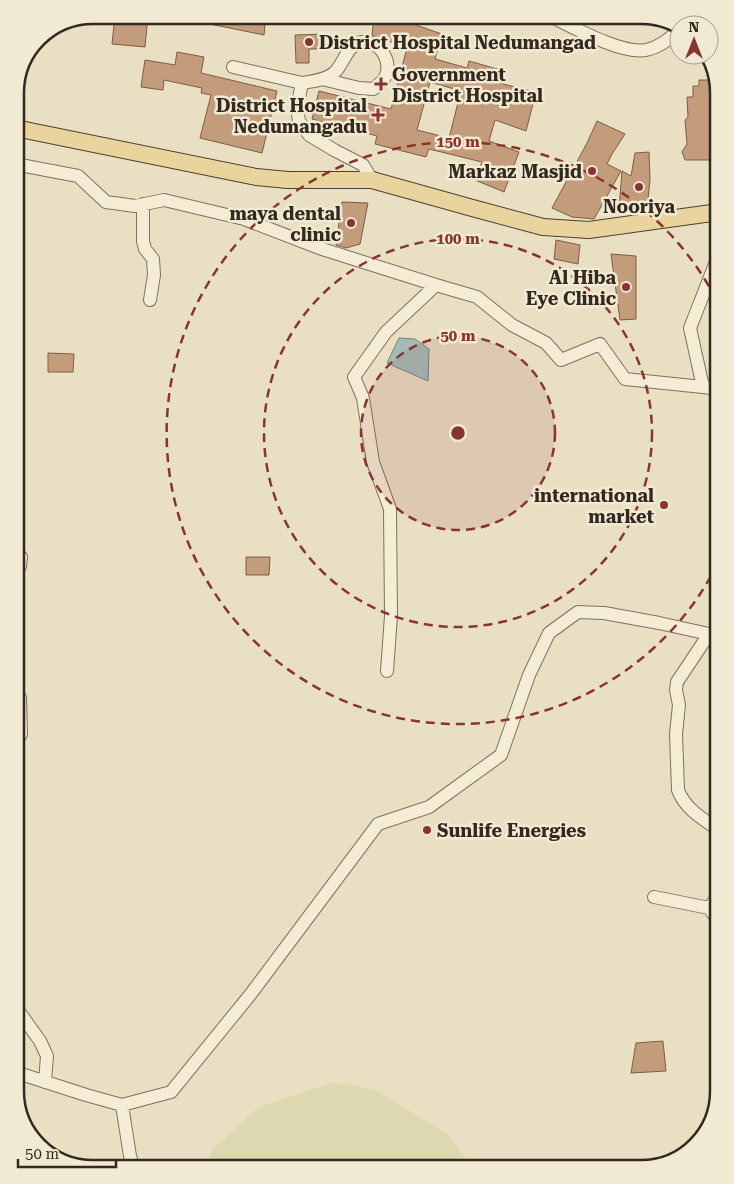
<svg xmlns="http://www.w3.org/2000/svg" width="734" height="1184" viewBox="0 0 734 1184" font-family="'Roboto Serif',serif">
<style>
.farmland{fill:#ded8b1}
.water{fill:#a5bcb6;stroke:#6d8983}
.building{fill:#c39c7c;stroke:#7e5c44;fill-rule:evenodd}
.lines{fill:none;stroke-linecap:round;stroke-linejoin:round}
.minor-casing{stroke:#81715c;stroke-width:14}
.major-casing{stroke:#4f3f30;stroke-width:18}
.minor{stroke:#f5ecd5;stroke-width:12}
.major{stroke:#e9d49e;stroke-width:16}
.ring{fill:none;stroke:#8a3432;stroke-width:2.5;stroke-dasharray:9 6}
.poi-dot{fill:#8a3432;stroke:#f1e9d2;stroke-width:2}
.labels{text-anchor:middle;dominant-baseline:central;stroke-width:5;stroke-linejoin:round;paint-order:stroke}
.poi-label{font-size:18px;font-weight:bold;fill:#33291e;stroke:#f1e9d2;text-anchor:end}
.rim{fill:none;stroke:#33291e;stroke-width:2.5}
.centre{fill:#8a3432;stroke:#f1e9d2;stroke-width:2.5}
.ring-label{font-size:15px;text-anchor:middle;font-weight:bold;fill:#8a3432;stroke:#f1e9d2;stroke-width:5;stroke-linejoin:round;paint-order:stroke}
</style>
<rect width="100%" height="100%" fill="#e9dfc3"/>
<path class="farmland" d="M334 1082 375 1090 449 1135 473 1169H204L213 1149 259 1107Z"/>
<path class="water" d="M399 338 415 339 429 349 428 381 387 363Z"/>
<path class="building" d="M115 15H148L145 47 112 44Z
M190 15H266L264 35 190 20Z
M374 17 401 20 442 34 435 59 467 68 469 61 504 71 503 84 536 92 526 131 495 120 489 141 519 152 504 192 475 180 482 162 429 149 426 157 375 144 377 136 312 119 319 91 391 109 408 44 384 41 372 35ZM430 82 461 91 449 138 417 130Z
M323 34 324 49H309V63H296L295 35Z
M177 52 204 57 201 73 277 91 262 153 200 138 211 95 201 93 202 88 164 80 163 90 141 87 145 60 175 65Z
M699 80H709L710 87H713V94H719V160H685L682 152 687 144 685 120 688 117 687 97H693V86H699Z
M597 121 625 134 612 154 607 164 621 171 594 219 572 217 552 208 587 143Z
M649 152 650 180 647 209H619L622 171 631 176 635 153Z
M342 202 368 203 360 244 346 248 336 245Z
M556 240 580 245 578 264 554 259Z
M611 254 636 256V319L620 320Z
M48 353 74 354 73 372H48Z
M246 557H270L269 575H246Z
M663 1041 666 1071 631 1073 636 1043Z"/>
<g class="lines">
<defs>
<path id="minor" d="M548 15C571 26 622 55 646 50 660 47 669 39 679 30
M233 67 302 83 297 108 299 121 309 135 334 150 363 165 372 180
M302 83C313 81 327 80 335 72 345 62 348 40 367 42 382 44 391 62 386 75 384 81 378 85 373 89L359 88 322 79
M15 154 19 129
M15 164 78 176 106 202 135 206 164 200 244 219 319 248 436 285
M143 204V241L145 249 153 259 154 275 150 300
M719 389 703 387 690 328 719 254
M15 577 20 566 21 557 15 552
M709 634 677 682 676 690 679 705 676 734 678 790C685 809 703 819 719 830
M387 671 391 616 390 509 373 462 363 398 354 377 386 332 436 285 477 297 512 325 546 343 561 360 600 344 625 379 703 387
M15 745 21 734 20 698 15 689
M654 897 709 908 719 922
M709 908 719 895
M15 1006 40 1041 47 1056 45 1082
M15 1072 86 1095 122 1105 171 1092 250 995 378 824 429 807 501 755 529 675 549 633 578 612 604 613 659 623 709 634 719 636
M122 1105 130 1156 134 1169
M497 1169 498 1167"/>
<path id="major" d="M15 128 256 177 288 180H372L476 209 543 227 589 230 719 212"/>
</defs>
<use href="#minor" class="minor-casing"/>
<use href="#major" class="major-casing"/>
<use href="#minor" class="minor"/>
<use href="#major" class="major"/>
</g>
<circle cx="458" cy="433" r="97" fill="#8a3432" fill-opacity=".12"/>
<g class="ring">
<circle cx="458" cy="433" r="97"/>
<circle cx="458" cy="433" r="194"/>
<path d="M718 563A291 291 0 1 1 718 303"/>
</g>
<g class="poi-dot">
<circle cx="309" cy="42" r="5"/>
<path d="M378.5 76.5h5v5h5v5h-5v5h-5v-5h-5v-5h5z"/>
<path d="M375.5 107.5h5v5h5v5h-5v5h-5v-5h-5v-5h5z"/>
<circle cx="592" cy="171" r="5"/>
<circle cx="639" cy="187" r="5"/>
<circle cx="351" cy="223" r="5"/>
<circle cx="626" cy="287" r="5"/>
<circle cx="664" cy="505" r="5"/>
<circle cx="427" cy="830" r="5"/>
</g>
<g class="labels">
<g class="poi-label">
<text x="319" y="42" text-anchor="start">District Hospital Nedumangad</text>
<text x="392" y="74" text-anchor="start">Government<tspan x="392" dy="21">District Hospital</tspan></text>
<text x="367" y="105">District Hospital<tspan x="367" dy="21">Nedumangadu</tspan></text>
<text x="582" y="171">Markaz Masjid</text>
<text x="639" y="206" text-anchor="middle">Nooriya</text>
<text x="341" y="213">maya dental<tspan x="341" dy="21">clinic</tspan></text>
<text x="616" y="277">Al Hiba<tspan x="616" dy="21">Eye Clinic</tspan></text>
<text x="654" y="495">international<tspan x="654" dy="21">market</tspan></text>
<text x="437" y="830" text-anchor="start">Sunlife Energies</text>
</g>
</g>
<path d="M0 0H734V1184H0ZM93 24H641A69 69 0 0 1 710 93V1091A69 69 0 0 1 641 1160H93A69 69 0 0 1 24 1091V93A69 69 0 0 1 93 24Z" fill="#f1e9d2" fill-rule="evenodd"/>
<path class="rim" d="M93 24H641A69 69 0 0 1 710 93V1091A69 69 0 0 1 641 1160H93A69 69 0 0 1 24 1091V93A69 69 0 0 1 93 24Z"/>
<circle cx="458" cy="433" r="8" class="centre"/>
<g class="ring-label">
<text x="458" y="147">150 m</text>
<text x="458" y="244">100 m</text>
<text x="458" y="341">50 m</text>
</g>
<g transform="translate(694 40)"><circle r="24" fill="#f1e9d2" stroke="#a59c8a"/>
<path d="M0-4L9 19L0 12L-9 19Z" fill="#8a3432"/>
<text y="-8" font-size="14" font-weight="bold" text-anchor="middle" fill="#33291e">N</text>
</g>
<path d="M18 1159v8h98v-8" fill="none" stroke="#33291e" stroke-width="2.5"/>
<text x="25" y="1159" font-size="15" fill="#33291e" stroke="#f1e9d2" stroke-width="4" paint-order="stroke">50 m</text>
</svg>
